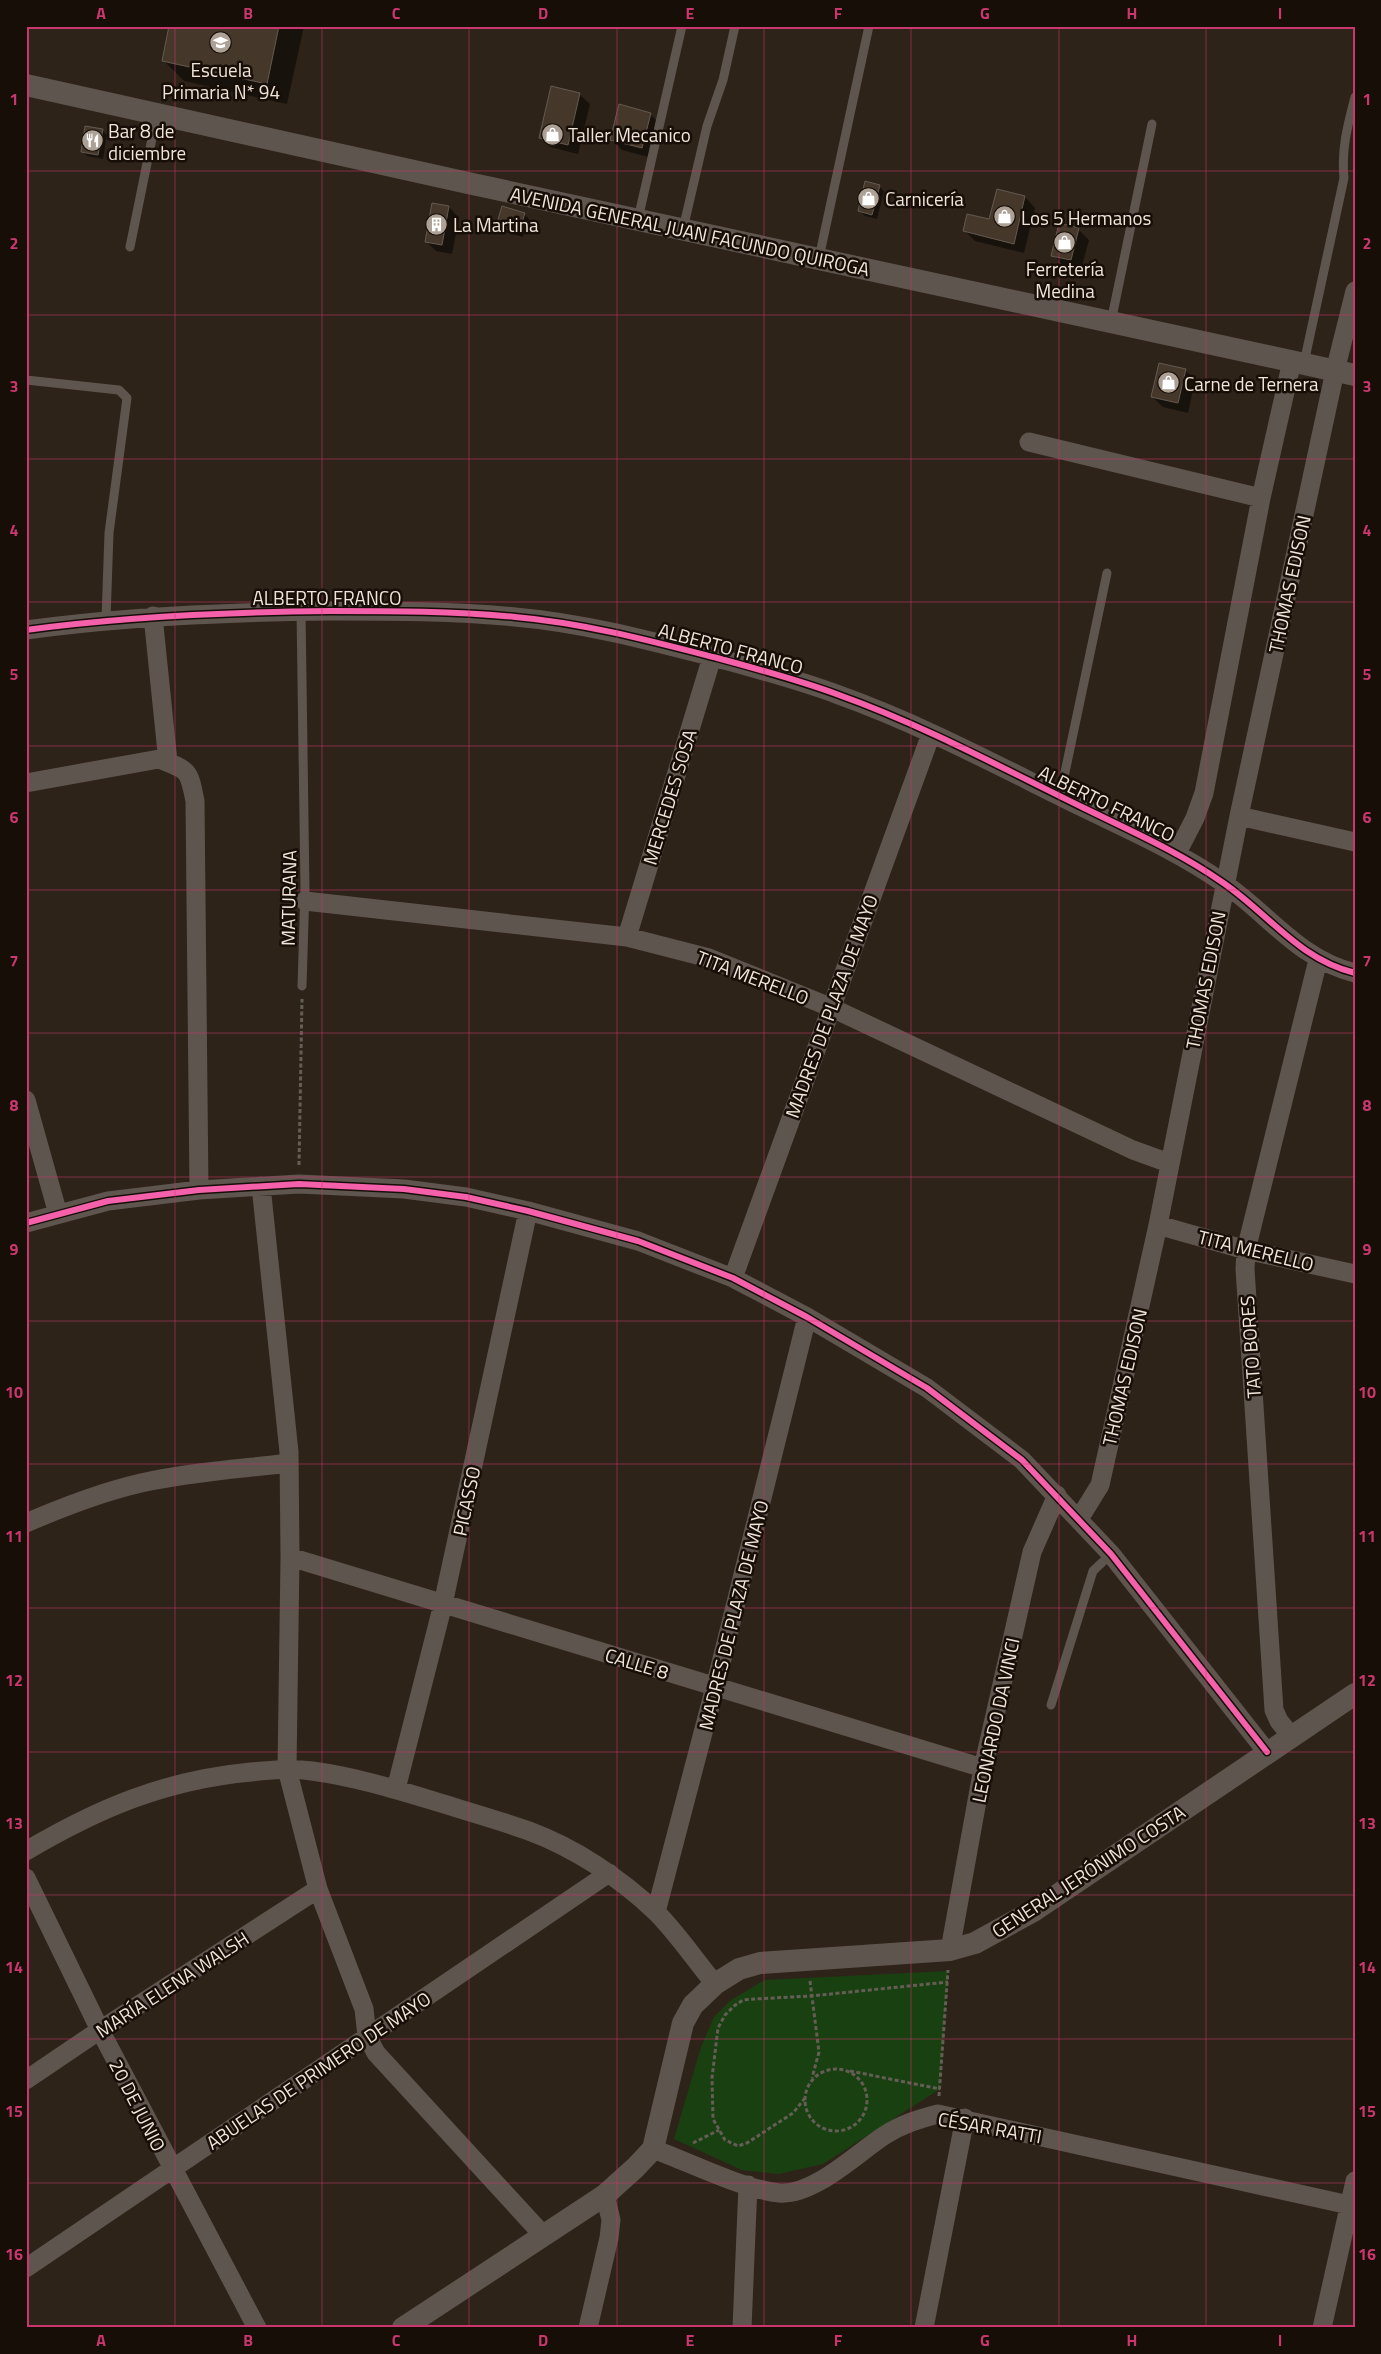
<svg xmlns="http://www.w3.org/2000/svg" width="1381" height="2354" viewBox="0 0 1381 2354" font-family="'Titillium Web',sans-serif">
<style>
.green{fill:#194010}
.shadow{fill:#0007}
.building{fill:#45382b;stroke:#645a51}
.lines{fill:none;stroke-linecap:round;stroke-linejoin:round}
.path{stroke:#655e56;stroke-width:3;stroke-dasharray:4 2.5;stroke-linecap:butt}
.service{stroke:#5e554e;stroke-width:9}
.minor{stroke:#5e554e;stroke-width:19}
.tertiary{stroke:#5e554e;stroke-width:22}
.cycleway-casing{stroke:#160e07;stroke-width:9}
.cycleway{stroke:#f560ab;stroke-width:6}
.grid{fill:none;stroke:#c9376e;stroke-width:1;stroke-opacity:0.55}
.labels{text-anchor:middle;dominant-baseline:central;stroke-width:5;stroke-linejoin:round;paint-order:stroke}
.poi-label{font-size:19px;fill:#f1e4d9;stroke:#160e07;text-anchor:start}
.street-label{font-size:19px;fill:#f1e4d9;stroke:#160e07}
.neatline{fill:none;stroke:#c9376e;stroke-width:2}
.grid-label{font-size:16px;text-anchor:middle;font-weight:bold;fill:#c9376e}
</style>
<rect width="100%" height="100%" fill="#2e2318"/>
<path class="green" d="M948 1971 940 2089 823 2164 779 2174 742 2170 674 2139 701 2047 714 2017 731 2000 765 1980Z"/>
<path class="shadow" d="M171 26H304L287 104 184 81 163 60Z
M579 94 590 104 578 154 550 147 540 137Z
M650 114 660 124 652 158 622 150 611 139Z
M102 130 107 135 103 159 87 156 82 151Z
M879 186 884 191 877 219 865 216 860 211Z
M998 191 1025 197 1035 208 1024 253 975 241 965 231 990 221Z
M449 207 459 218 452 254 436 251 426 241Z
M524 214 529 219 523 237 502 231 497 226Z
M1060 225 1079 230 1089 240 1081 270 1063 265 1053 255Z
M1185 370 1195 380 1188 413 1163 407 1152 397Z"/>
<path class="building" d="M169 26H279L267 84 162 61Z
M551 86 580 93 568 145 539 138Z
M619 104 651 113 642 148 610 140Z
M85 126 103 129 98 155 81 152Z
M865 181 880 185 872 215 858 211Z
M997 189 1025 196 1014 244 963 231 967 214 989 219Z
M432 203 449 206 442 245 425 242Z
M502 206 525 213 519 233 496 226Z
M1059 223 1079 228 1071 260 1051 256Z
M1159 363 1186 369 1178 403 1151 397Z"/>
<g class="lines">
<path class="path" d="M299 1165 302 999
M810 1981 819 2052 812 2078
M805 2100a31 31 0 1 1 62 0a31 31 0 1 1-62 0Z
M850 2071 940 2089
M939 2096 948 1970
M805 2098 793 2113 747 2143 738 2146 725 2140 713 2119 712 2078 718 2028 725 2015 734 2006 743 2000 755 1999 811 1996 948 1982
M693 2143 719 2130"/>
<path class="service" d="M638 219 682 26
M683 229 707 126 723 80 735 26
M130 247 157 114
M819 258 869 26
M1111 322 1152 124
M1304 363 1344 178C1341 149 1348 124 1355 97
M26 380 119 390 127 398 109 533 106 619
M301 611 305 889 302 986
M1060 796 1107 573
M1051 1705 1093 1571 1111 1554"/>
<path class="minor" d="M1029 442 1261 498
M153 616 168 762
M26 630C128 616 229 612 331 611 392 611 454 611 515 617 584 623 651 641 717 658 758 669 799 680 839 695 923 725 1004 769 1084 808 1131 831 1179 852 1222 882 1268 913 1298 959 1355 973
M26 783 159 759C189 770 189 770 195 801L199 1190
M1239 816 1355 842
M1177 853 1195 818 1204 793 1261 498 1292 361
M305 901 627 937 709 958 830 1007 1133 1150 1169 1163
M627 937 712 657
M26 1100 58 1214
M261 1186 289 1452 290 1557 287 1769 318 1889 364 2009 367 2036 376 2053 543 2235
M26 1223 108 1201 199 1190 299 1184 404 1189 466 1197 528 1211 638 1241 733 1278 807 1317 927 1388 1022 1460 1111 1554 1267 1752
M1158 1225 1246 1250 1355 1274
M733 1278 931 734
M1079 1519 1100 1485 1158 1225 1239 816 1335 371 1355 291
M26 1523C63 1507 102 1492 141 1483 190 1472 240 1469 289 1463
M290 1557 983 1768
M1291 1736 1279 1721 1274 1710 1245 1269 1246 1250 1318 960
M396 1789 443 1604 528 1211
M26 1851C99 1808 165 1780 251 1772 271 1770 292 1768 312 1771 357 1777 401 1791 444 1804 472 1813 501 1821 529 1831 575 1848 620 1878 656 1912 677 1933 695 1960 715 1984
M26 1878 100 2030 257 2328
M656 1912 715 1687 807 1317
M950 1950 983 1768 1032 1552 1057 1495
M26 2080 100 2030 318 1889
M653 2149C689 2162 742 2189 779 2193 814 2196 857 2153 885 2135 902 2124 919 2119 938 2114L1349 2205
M26 2268 609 1873
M588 2328 609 2238 611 2220 605 2195
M742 2328 748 2185
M924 2328 965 2118
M1322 2328 1355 2181"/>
<path class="tertiary" d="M26 85 468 183 1355 375
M403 2328 605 2195 635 2168 653 2149 683 2023 693 2005 715 1984 739 1969 760 1963 950 1950 975 1943 1035 1910 1355 1694"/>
<defs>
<path id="cycleway" d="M26 630C128 616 229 612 331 611 392 611 454 611 515 617 584 623 651 641 717 658 758 669 799 680 839 695 923 725 1004 769 1084 808 1131 831 1179 852 1222 882 1268 913 1298 959 1355 973
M26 1223 108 1201 199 1190 299 1184 404 1189 466 1197 528 1211 638 1241 733 1278 807 1317 927 1388 1022 1460 1111 1554 1267 1752"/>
</defs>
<use href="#cycleway" class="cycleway-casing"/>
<use href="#cycleway" class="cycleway"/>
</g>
<path class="grid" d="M175 26V2328M322 26V2328M469 26V2328M617 26V2328M764 26V2328M911 26V2328M1059 26V2328M1206 26V2328M26 171H1355M26 315H1355M26 459H1355M26 602H1355M26 746H1355M26 890H1355M26 1033H1355M26 1177H1355M26 1321H1355M26 1464H1355M26 1608H1355M26 1752H1355M26 1895H1355M26 2039H1355M26 2183H1355"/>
<defs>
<symbol id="school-disc" viewBox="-11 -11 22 22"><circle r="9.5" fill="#ada095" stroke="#160e07"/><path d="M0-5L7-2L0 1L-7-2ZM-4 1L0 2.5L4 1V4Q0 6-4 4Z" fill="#fff"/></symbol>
<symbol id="shop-disc" viewBox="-11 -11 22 22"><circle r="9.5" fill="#ada095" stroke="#160e07"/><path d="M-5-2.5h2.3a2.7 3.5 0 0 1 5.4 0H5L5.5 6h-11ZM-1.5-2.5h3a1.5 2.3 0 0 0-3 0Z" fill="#fff"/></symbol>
<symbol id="restaurant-disc" viewBox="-11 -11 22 22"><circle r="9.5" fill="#ada095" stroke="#160e07"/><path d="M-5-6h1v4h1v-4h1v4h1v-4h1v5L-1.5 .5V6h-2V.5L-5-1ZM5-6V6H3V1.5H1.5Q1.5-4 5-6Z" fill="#fff"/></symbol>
<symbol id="building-disc" viewBox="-11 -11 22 22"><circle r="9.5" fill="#ada095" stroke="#160e07"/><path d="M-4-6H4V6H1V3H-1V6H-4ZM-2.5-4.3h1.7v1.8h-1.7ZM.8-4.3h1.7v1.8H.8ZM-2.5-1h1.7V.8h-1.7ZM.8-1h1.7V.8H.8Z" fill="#fff"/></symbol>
</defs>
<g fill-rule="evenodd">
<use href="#school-disc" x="208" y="30" width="25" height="25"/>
<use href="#shop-disc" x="540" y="122" width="25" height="25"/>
<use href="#restaurant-disc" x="80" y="128" width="25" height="25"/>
<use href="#shop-disc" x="856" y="186" width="25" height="25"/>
<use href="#shop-disc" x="992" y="204" width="25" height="25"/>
<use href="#building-disc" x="424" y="212" width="25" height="25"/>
<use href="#shop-disc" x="1052" y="230" width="25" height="25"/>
<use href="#shop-disc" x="1156" y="370" width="25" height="25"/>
</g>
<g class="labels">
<g class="poi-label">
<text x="221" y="69" text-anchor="middle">Escuela<tspan x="221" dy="22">Primaria N* 94</tspan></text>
<text x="108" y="130">Bar 8 de<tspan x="108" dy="22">diciembre</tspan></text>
<text x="568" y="134">Taller Mecanico</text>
<text x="885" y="198">Carnicería</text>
<text x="1021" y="217">Los 5 Hermanos</text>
<text x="453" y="224">La Martina</text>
<text x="1065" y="268" text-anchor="middle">Ferretería<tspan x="1065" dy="22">Medina</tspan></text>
<text x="1184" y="383">Carne de Ternera</text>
</g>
<g class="street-label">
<text transform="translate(690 231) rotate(12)">AVENIDA GENERAL JUAN FACUNDO QUIROGA</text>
<text transform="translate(1289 584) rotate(-78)">THOMAS EDISON</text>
<text x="327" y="597">ALBERTO FRANCO</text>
<text transform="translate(731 648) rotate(15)">ALBERTO FRANCO</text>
<text transform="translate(669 797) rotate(-73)">MERCEDES SOSA</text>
<text transform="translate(1107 803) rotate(26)">ALBERTO FRANCO</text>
<text transform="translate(288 898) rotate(-89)">MATURANA</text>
<text transform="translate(753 977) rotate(21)">TITA MERELLO</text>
<text transform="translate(1205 980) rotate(-79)">THOMAS EDISON</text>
<text transform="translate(831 1006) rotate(-70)">MADRES DE PLAZA DE MAYO</text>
<text transform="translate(1256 1250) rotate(14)">TITA MERELLO</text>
<text transform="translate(1250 1347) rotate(-94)">TATO BORES</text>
<text transform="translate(1124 1377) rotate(-77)">THOMAS EDISON</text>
<text transform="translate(466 1501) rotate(-78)">PICASSO</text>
<text transform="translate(733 1615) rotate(-76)">MADRES DE PLAZA DE MAYO</text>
<text transform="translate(637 1663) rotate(17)">CALLE 8</text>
<text transform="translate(995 1720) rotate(-78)">LEONARDO DA VINCI</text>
<text transform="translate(1088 1871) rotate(-33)">GENERAL JERÓNIMO COSTA</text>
<text transform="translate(172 1984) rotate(-33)">MARÍA ELENA WALSH</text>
<text transform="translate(318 2070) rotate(-34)">ABUELAS DE PRIMERO DE MAYO</text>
<text transform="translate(138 2105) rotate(63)">20 DE JUNIO</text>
<text transform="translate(990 2127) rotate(10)">CÉSAR RATTI</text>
</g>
</g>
<rect width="1381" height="2354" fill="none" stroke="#160e07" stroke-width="55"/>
<rect x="28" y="28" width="1326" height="2298" class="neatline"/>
<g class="grid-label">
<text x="101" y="19">A</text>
<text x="248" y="19">B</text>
<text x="396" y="19">C</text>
<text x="543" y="19">D</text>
<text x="690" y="19">E</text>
<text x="838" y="19">F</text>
<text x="985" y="19">G</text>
<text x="1132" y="19">H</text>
<text x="1280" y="19">I</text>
<text x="14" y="105">1</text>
<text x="1367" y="105">1</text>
<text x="14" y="249">2</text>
<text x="1367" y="249">2</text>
<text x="14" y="392">3</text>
<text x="1367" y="392">3</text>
<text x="14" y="536">4</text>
<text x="1367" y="536">4</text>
<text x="14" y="680">5</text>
<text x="1367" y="680">5</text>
<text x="14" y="823">6</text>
<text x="1367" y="823">6</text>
<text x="14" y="967">7</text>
<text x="1367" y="967">7</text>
<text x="14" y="1111">8</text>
<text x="1367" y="1111">8</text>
<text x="14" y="1255">9</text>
<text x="1367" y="1255">9</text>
<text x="14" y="1398">10</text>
<text x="1367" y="1398">10</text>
<text x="14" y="1542">11</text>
<text x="1367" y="1542">11</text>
<text x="14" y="1686">12</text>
<text x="1367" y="1686">12</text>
<text x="14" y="1829">13</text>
<text x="1367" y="1829">13</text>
<text x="14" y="1973">14</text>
<text x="1367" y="1973">14</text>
<text x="14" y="2117">15</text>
<text x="1367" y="2117">15</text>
<text x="14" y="2260">16</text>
<text x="1367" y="2260">16</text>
<text x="101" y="2346">A</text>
<text x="248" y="2346">B</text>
<text x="396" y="2346">C</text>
<text x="543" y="2346">D</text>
<text x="690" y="2346">E</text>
<text x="838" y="2346">F</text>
<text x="985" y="2346">G</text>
<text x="1132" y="2346">H</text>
<text x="1280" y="2346">I</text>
</g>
</svg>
